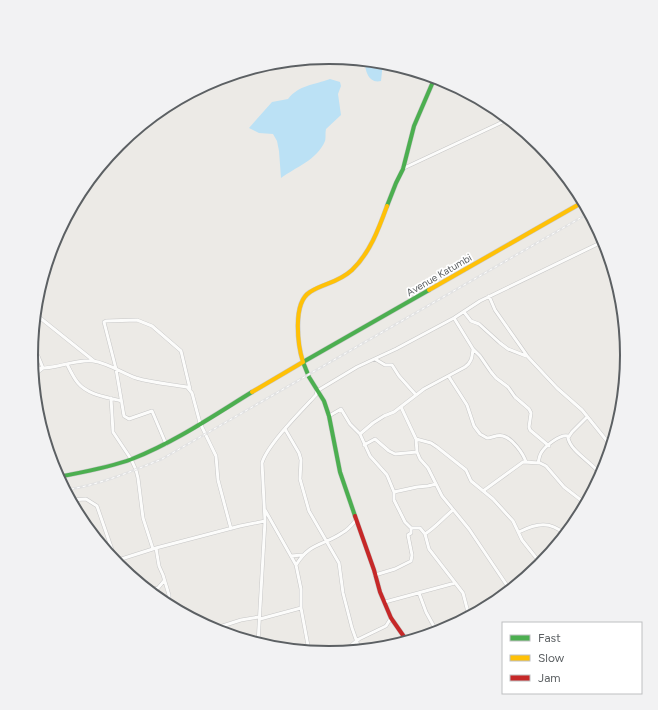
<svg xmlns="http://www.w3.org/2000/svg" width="658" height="710" viewBox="0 0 658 710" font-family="Figtree,sans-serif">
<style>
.water{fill:#bbe1f5}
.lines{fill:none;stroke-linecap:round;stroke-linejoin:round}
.street-casing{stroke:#c7c7c7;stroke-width:4}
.fast-casing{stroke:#c8c8c8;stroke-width:5}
.slow-casing{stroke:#c8c8c8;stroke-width:5}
.jam-casing{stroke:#c8c8c8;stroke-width:5}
.street{stroke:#fcfcfb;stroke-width:3}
.fast{stroke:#4caf50;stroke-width:4}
.slow{stroke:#ffc107;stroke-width:4}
.jam{stroke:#c62828;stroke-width:4}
.rail-casing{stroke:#e2e2e2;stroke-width:2.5}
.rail{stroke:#fff;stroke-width:1;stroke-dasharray:3;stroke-linecap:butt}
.labels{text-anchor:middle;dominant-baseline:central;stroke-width:3.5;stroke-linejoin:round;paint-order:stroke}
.street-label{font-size:10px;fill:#5c6063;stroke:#fff}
.rim{fill:none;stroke:#5c6063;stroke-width:2}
</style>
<rect width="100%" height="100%" fill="#eceae6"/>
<path class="water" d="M367 61 383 62 381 81C369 84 365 71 365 62Z
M330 79 340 82 341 86 338 94 341 115 326 129C325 133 326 138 325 141 317 160 296 167 281 178L279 151 277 141 273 134 259 133 249 128 272 102 288 99C299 85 314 85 330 79Z"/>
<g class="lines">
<defs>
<path id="street" d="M491 106 508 119
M402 169 509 119
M489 296 495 310 528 357 557 388 582 410 611 446
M35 311 39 317 94 361
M464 312 471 321 479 324 500 343 508 349 526 356
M454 318 473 349 480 356 491 372 496 378 508 387 515 397 529 409 531 413 529 427 530 430 549 446
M32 350 38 356 43 368 33 376
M375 359 385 365H392L399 376 416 395
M67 364C70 370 73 377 78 383 88 395 107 397 121 401
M32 368C53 371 73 359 93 361 108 363 122 373 136 378 153 383 170 384 187 387L192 393 200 423 216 456 218 480 231 529
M449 377 467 405 474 426 480 434 487 438C492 438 498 434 503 436 512 438 523 453 526 462
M111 398 113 432 131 459 136 470 138 478 143 518 153 549
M401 407 416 439 431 443 437 447 466 470 471 481 493 499 513 521 522 540 541 564
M329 416 341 409 350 424 360 434 370 456 387 475 394 492V500L405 522 411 528H420L425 534 429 549 463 593 469 616
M587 417 572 432 568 438C571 452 592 462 601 475
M285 429 299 453 301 460 300 479 309 511 339 563 343 593 352 628 358 645 364 650
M360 434 373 423 384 416 394 412 424 389 465 367C472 362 472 357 473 349
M416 439 417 452 420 459 428 468 442 496 469 529 510 590
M166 444 152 411 129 419 124 416 116 369 104 322 106 321 137 320 152 326 181 351 190 389
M364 445 375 439 389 451 395 454 417 452
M538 463C539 460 539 456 541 453 545 446 560 434 568 436
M483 491 523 462 540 463 546 466 564 487 586 504
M394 492 417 487 428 486 436 484
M70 500 86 499 97 506 117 564
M265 510 296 565 301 589V608L309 651
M519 532C537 523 550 521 565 534
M425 534C436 527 443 518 453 510
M156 548 159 566 163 575 169 595V606
M291 556 302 555
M115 561 156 548 240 526 265 521
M296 565C310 542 323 546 342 533 348 530 352 525 356 520
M375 575 395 569 411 561 412 555 408 535 411 533V528
M148 590 158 588 164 581
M419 593 426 612 437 632
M385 602 455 583
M260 619 301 608
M213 629 241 620 259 617
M258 643 265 521 262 463C267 445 302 410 316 395L317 391 357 367 396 349 454 318 480 301 604 241
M343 652 359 639 386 626 391 618"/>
<path id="fast" d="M387 206 396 183 403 169 414 126 435 77
M58 477C83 472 108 468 132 459 175 442 213 416 252 392
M355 516 340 472 329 416 324 401 309 377 303 362 429 290"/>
<path id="slow" d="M429 290 583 202
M252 392 303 362C298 346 292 303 310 292 324 283 338 283 352 270 370 253 379 228 387 206"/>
<path id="jam" d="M355 516 374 570 380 592 391 618 407 641"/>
</defs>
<use href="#street" class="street-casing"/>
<use href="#fast" class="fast-casing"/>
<use href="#slow" class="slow-casing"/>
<use href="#jam" class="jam-casing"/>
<use href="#street" class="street"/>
<use href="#fast" class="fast"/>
<use href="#slow" class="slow"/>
<use href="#jam" class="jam"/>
<defs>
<path id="rail" d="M65 490C99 485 130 472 162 459L589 213"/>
</defs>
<use href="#rail" class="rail-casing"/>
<use href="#rail" class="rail"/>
</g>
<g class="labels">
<g class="street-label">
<text transform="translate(439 275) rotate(-30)">Avenue Katumbi</text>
</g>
</g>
<path d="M0 0H658V710H0ZM38 355a291 291 0 1 1 582 0a291 291 0 1 1-582 0Z" fill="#f2f2f3" fill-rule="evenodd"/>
<path class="rim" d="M38 355a291 291 0 1 1 582 0a291 291 0 1 1-582 0Z"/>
<rect x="502" y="622" width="140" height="72" fill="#ffffff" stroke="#bebfc1"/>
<rect x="510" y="635" width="20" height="6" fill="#4caf50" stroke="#bebfc1"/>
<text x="538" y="642" font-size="12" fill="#5c6063">Fast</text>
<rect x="510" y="655" width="20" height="6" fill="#ffc107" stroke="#bebfc1"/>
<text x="538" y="662" font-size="12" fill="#5c6063">Slow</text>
<rect x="510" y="675" width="20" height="6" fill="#c62828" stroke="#bebfc1"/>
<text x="538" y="682" font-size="12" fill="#5c6063">Jam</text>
</svg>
